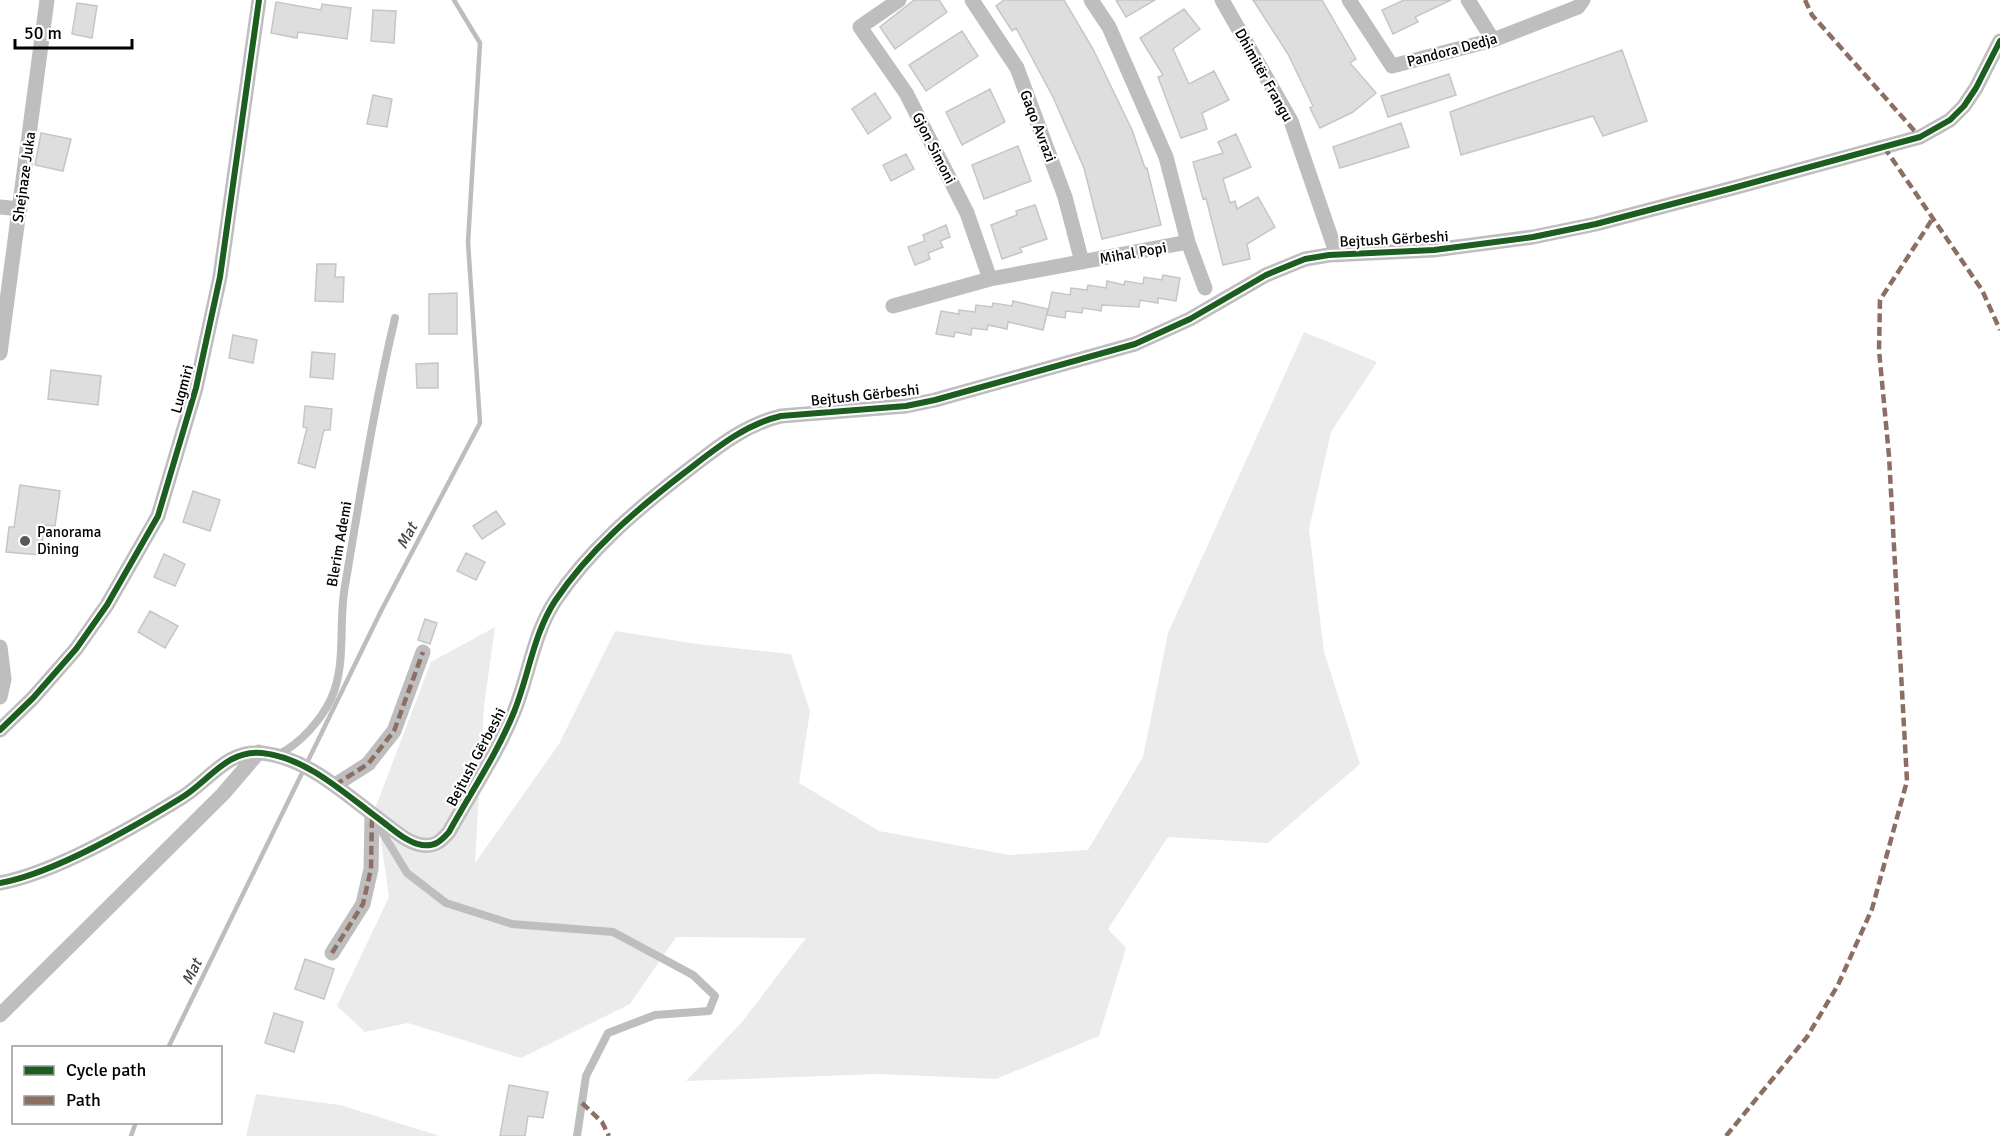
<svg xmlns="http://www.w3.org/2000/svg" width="2000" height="1136" viewBox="0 0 2000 1136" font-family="Signika,sans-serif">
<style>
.green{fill:#ebebeb}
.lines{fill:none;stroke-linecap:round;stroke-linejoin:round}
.stream{stroke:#bdbdbd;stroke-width:4.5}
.building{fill:#dedede;stroke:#c6c6c6;stroke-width:1.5}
.lane{stroke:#bebebe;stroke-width:8}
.street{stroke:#bebebe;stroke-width:15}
.quiet{stroke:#8d6e63;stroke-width:4.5;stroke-dasharray:9 4.5;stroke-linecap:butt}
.cycleway-casing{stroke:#fff;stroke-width:10}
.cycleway{stroke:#1b5e20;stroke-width:6}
.poi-dot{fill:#595959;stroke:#fff;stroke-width:2}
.labels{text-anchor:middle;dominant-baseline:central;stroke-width:4.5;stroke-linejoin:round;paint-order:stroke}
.street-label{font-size:15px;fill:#000;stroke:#fff}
.poi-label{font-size:15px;fill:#000;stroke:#fff;text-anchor:start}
.water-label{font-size:16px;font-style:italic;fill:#424242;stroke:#fff}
</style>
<rect width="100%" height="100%" fill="#fff"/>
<path class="green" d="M1304 332 1377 362 1331 432 1309 529 1324 652 1360 764 1268 843 1168 837 1108 929 1126 948 1099 1036 996 1079 878 1074 686 1081 742 1022 806 938 676 937 630 1004 521 1058 408 1023 365 1032 337 1006 389 897 376 806 431 662 495 627 484 706 475 863 559 744 615 631 697 644 791 654 810 711 799 783 879 831 1010 855 1088 850 1143 757 1168 633Z
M256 1094 340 1105 440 1136H246Z"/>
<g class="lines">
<path class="stream" d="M168 1048 381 611 480 423 468 242 480 43 454 0
M131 1136 136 1122"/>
</g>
<path class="building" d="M914 0H939L947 12 895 49 880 27Z
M1004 0H1064L1093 49 1132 130 1145 168H1147L1161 225 1102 239 1084 168 1053 97 1016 28 1012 31 996 6Z
M1116 0H1155L1126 17Z
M1253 0H1322L1356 59 1350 63 1376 93 1353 112 1320 128 1310 108 1313 106 1288 54Z
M1404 0H1451L1415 17 1418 22 1393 34 1382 10Z
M276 2 321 10 322 4 351 8 347 39 298 32 297 38 271 33Z
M77 3 97 6 92 38 72 34Z
M1184 9 1200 29 1173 49 1189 84 1214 71 1229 100 1202 113 1207 129 1181 138 1158 77 1163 75 1140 38Z
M373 10 396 11 394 43 371 41Z
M962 31 978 56 926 91 909 65Z
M1622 50 1647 121 1603 136 1593 116 1461 155 1450 112Z
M1449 74 1456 95 1388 117 1381 96Z
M990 89 1005 122 962 145 946 112Z
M875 93 891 118 868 134 852 109Z
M373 95 392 99 387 127 367 124Z
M1401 123 1409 147 1340 168 1333 147Z
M41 133 71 139 63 171 35 165Z
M1236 134 1251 167 1223 179 1230 203 1235 201 1237 209 1258 197 1275 227 1247 244 1250 259 1223 265 1206 198 1203 199 1193 162 1223 153 1218 142Z
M1018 146 1031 181 984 199 972 165Z
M906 154 914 169 891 181 883 165Z
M1035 205 1047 239 1020 248 1022 252 1002 259 991 225 1017 215 1016 211Z
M946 225 950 237 940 241 943 247 928 253 930 259 915 265 908 247 925 241 923 235Z
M317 264H336L335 277H344L343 302 315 301Z
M1163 275 1180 278 1176 301 1158 298V303L1140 300 1139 307 1102 305 1101 311 1083 308 1082 313 1066 311 1065 318 1047 315 1052 292 1070 295 1071 288 1087 290 1088 285 1106 288 1107 281 1124 285 1125 281 1143 284 1144 277 1162 280Z
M457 293V334H429V294Z
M1013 301 1048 309 1043 330 1008 322 1007 329 988 325 987 330 972 328 971 335 955 332 954 337 936 334 941 311 959 314V310L975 312 976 305 992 307 993 303 1012 306Z
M233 335 257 340 253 363 229 358Z
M312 352 335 354 333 379 310 377Z
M438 363V388H417L416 364Z
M51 370 101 376 98 405 48 399Z
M305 406 332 409 330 430H324L315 468 298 463 307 428 303 427Z
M20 485 60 491 55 526 44 525 41 555 6 552 9 527H14Z
M193 491 220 500 210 531 183 522Z
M496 511 505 524 482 539 473 526Z
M466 553 485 562 476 580 457 571Z
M164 554 185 564 175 586 154 577Z
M150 611 178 626 165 648 138 632Z
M425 619 437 623 430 644 418 640Z
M305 959 334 969 324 999 295 989Z
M274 1013 303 1022 294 1052 265 1043Z
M509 1085 548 1092 543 1118 528 1116 525 1136H500Z"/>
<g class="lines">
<path class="lane" d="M279 754C300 744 321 720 331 699 347 664 338 623 345 586 360 497 374 406 395 318
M376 822 407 873 446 903 512 924 613 932 693 975 715 996 709 1011 655 1015 608 1033 586 1076 577 1136"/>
<path class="street" d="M899 0 860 27 906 93 967 213 990 279
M972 0 1017 68 1065 197 1082 262
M1091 0 1109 27 1166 157 1188 242 1205 288
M1222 0 1291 121 1337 255
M1349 0 1392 66 1493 40 1578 7 1583 0
M1468 0 1493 40
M0 207 20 209
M893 306 990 279 1188 242
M0 353 47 0
M0 647 4 679 0 697
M0 730 33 698 76 649 107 605 158 516 196 388 220 277 259 0
M335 785 368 764 394 731 423 652
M0 883C55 873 132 828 181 798 208 782 227 749 262 753 309 758 347 796 383 822 395 831 408 843 422 845 435 847 441 841 449 832 471 792 497 754 514 712 529 675 533 635 555 601 589 550 636 510 684 473 714 450 743 425 781 416L906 406 935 400 1135 344 1190 319 1266 275 1305 259 1329 255 1434 250 1533 237 1596 224 1733 188 1920 137 1950 120 1964 106 1976 88 2000 41
M332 953 363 904 371 869 372 814
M0 1015 223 794 259 752"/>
<path class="quiet" d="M1805 0 1812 15 1920 137
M1884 147 1982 290 2000 330
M335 785 368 764 394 731 423 652
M332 953 363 904 371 869 372 814
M582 1103 602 1122 609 1136
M1726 1136 1807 1037 1838 985 1872 909 1907 781 1889 456 1879 350 1880 300 1933 218"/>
<defs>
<path id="cycleway" d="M0 730 33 698 76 649 107 605 158 516 196 388 220 277 259 0
M0 883C55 873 132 828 181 798 208 782 227 749 262 753 309 758 347 796 383 822 395 831 408 843 422 845 435 847 441 841 449 832 471 792 497 754 514 712 529 675 533 635 555 601 589 550 636 510 684 473 714 450 743 425 781 416L906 406 935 400 1135 344 1190 319 1266 275 1305 259 1329 255 1434 250 1533 237 1596 224 1733 188 1920 137 1950 120 1964 106 1976 88 2000 41"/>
</defs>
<use href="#cycleway" class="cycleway-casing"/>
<use href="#cycleway" class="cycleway"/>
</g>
<circle class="poi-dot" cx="25" cy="541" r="6"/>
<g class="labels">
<g class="street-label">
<text transform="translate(1452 50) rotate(-15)">Pandora Dedja</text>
<text transform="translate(1264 75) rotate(61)">Dhimitër Frangu</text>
<text transform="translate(1038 126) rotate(69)">Gaqo Avrazi</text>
<text transform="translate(934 148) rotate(63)">Gjon Simoni</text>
<text transform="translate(24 177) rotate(-82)">Shejnaze Juka</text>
<text transform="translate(1394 239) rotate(-3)">Bejtush Gërbeshi</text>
<text transform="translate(1133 253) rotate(-10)">Mihal Popi</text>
<text transform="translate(182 389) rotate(-75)">Lugmiri</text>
<text transform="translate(865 395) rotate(-6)">Bejtush Gërbeshi</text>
<text transform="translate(339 544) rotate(-80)">Blerim Ademi</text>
<text transform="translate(476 757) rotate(-62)">Bejtush Gërbeshi</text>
</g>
<g class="poi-label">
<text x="37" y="532">Panorama<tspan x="37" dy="17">Dining</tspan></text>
</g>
<g class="water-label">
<text transform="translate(407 536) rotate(-62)">Mat</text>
<text transform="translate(192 972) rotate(-64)">Mat</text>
</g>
</g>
<rect x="12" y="1046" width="210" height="78" fill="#ffffff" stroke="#999999" stroke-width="1.5"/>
<rect x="24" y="1066" width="30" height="9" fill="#1b5e20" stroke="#999999" stroke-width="1.5"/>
<text x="66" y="1076" font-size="18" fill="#000000">Cycle path</text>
<rect x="24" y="1096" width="30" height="9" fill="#8d6e63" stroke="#999999" stroke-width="1.5"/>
<text x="66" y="1106" font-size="18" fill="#000000">Path</text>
<path d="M15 39v9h117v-9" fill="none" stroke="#000000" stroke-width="3"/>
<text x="24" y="39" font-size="18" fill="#000000" stroke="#ffffff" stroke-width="4.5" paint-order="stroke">50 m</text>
</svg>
